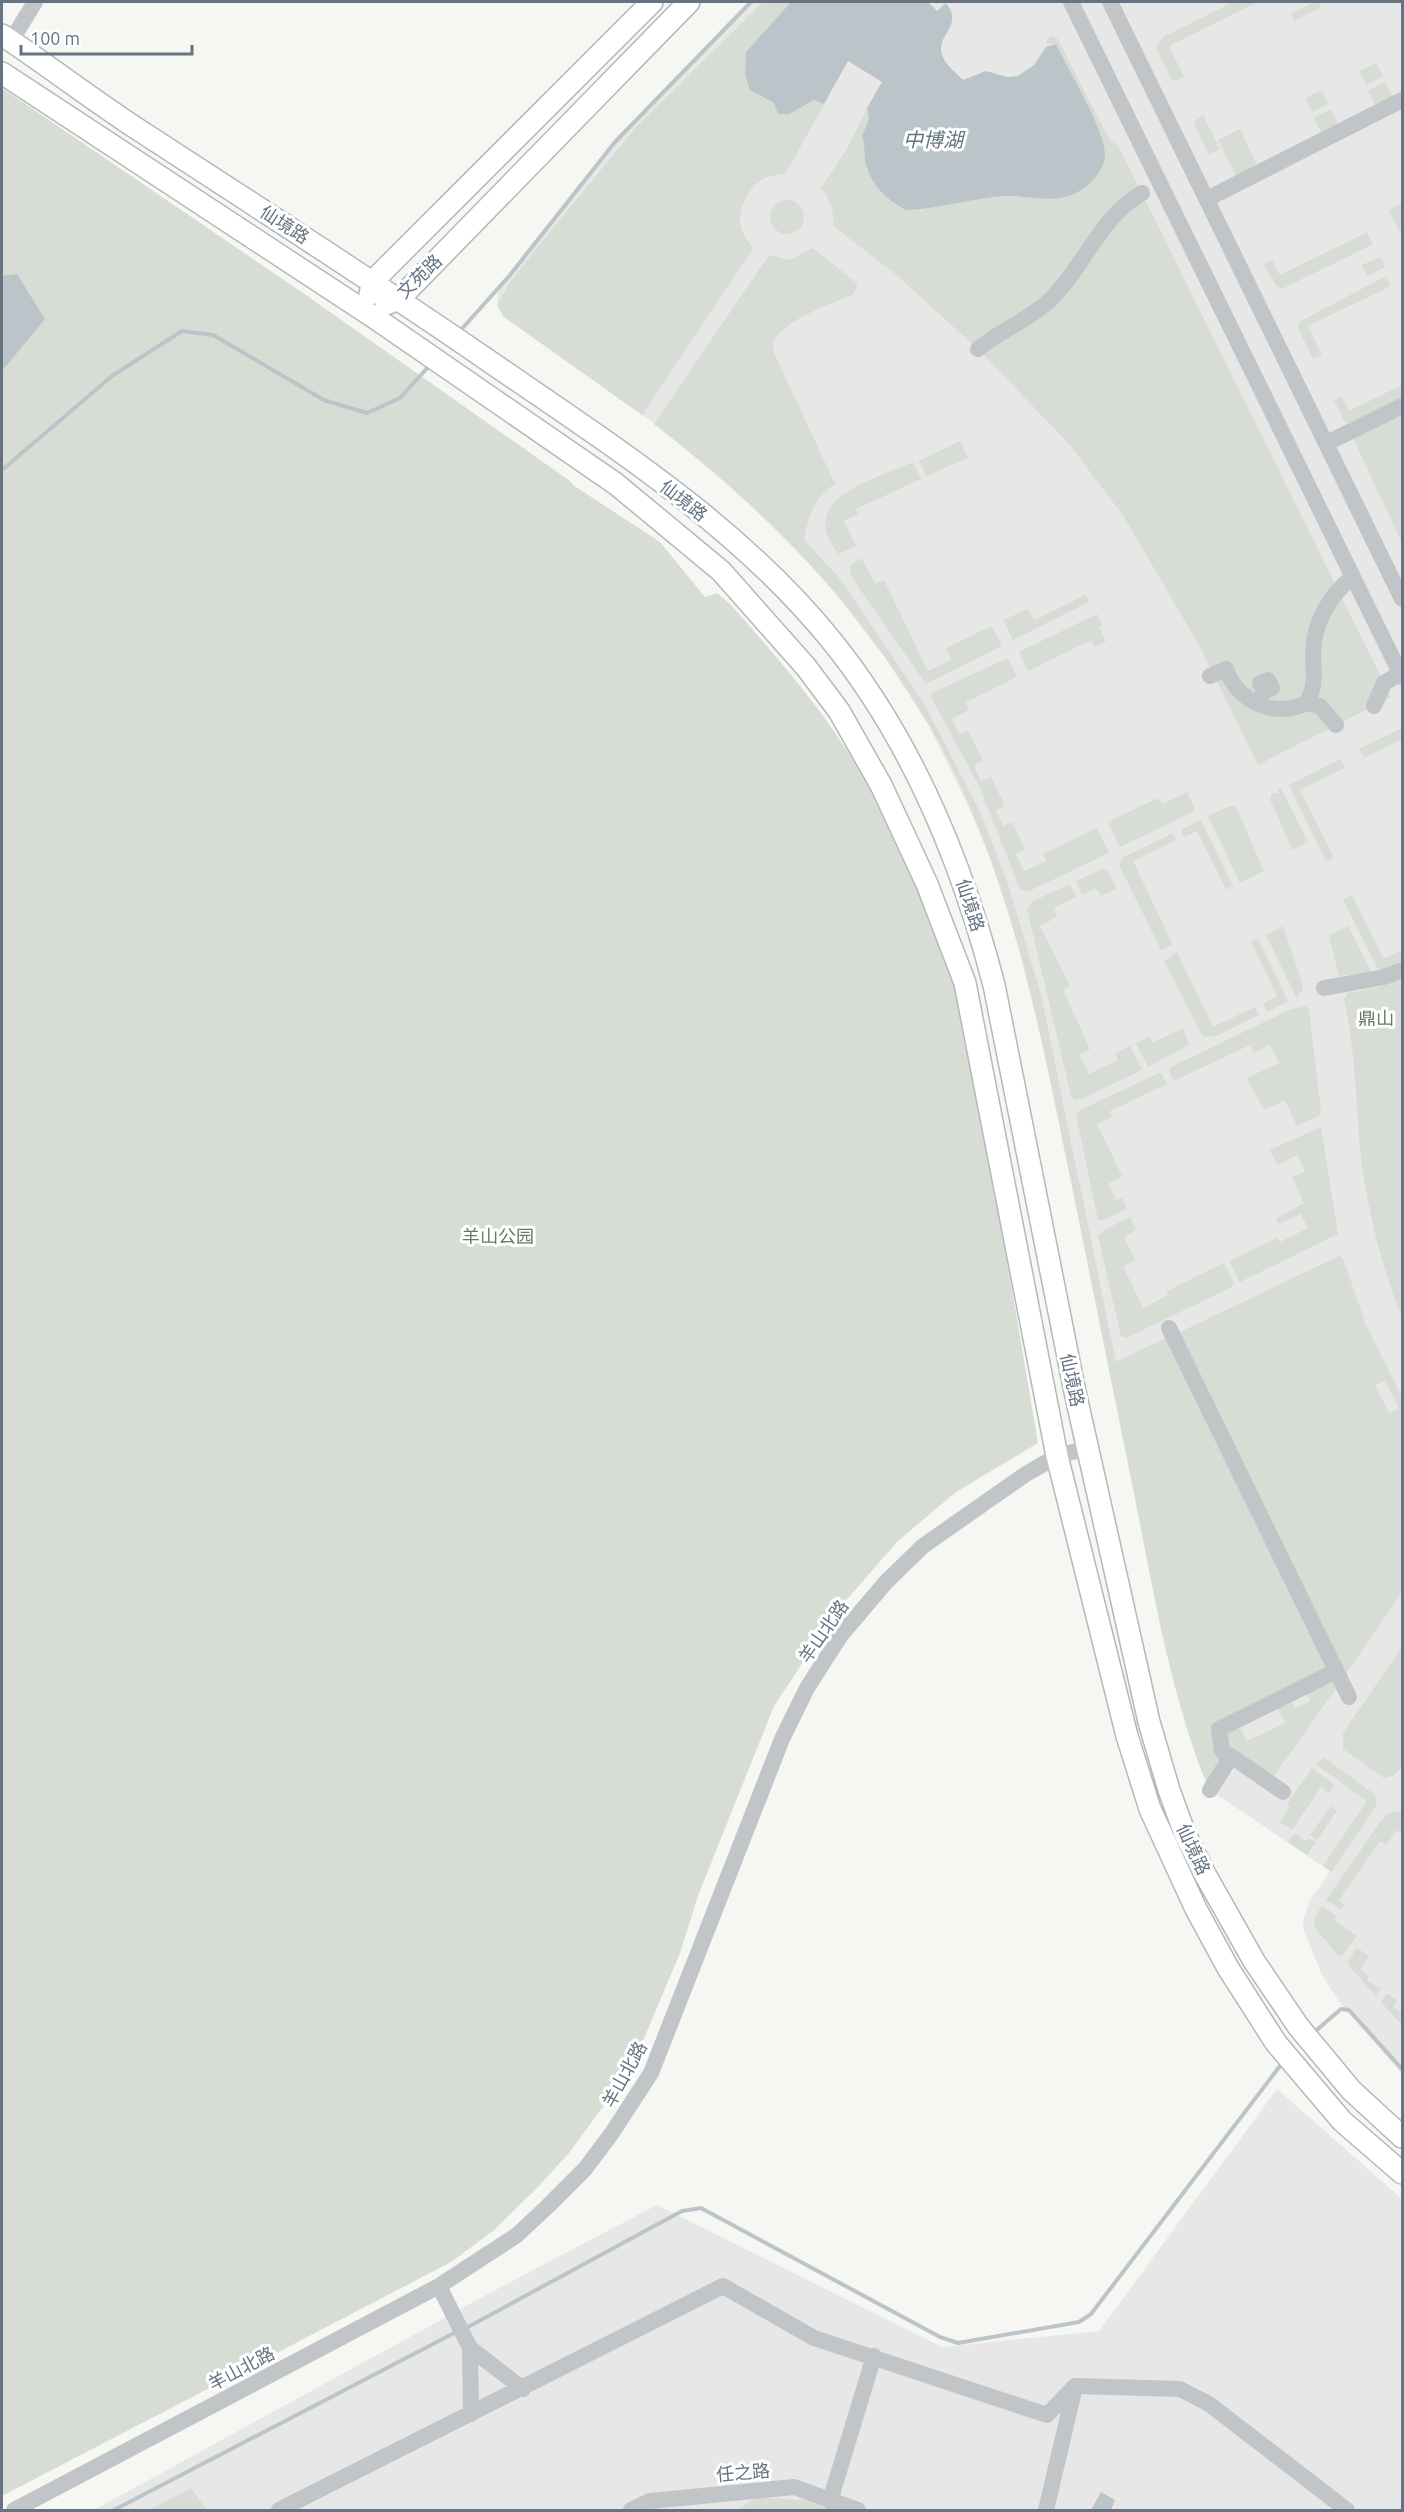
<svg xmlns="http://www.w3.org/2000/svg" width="1404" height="2512" viewBox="0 0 1404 2512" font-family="Ubuntu,'Noto Sans SC',sans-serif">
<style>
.built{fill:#e6e7e6}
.green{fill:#d7ddd4;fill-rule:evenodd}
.water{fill:#bbc5c9}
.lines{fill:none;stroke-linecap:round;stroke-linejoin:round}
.stream{stroke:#bbc5c9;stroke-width:4}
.major-casing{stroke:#b4b8bc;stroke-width:24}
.minor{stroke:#c1c5c8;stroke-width:16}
.major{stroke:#fff;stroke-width:21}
.labels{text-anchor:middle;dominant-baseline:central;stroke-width:6;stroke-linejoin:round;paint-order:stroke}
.street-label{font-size:18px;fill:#667482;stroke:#fff}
.park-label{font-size:18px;fill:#677a65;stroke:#fff}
.water-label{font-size:20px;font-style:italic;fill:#62757f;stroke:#fff}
</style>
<rect width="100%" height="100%" fill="#f6f6f3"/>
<path class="built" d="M754 2H1402V2074L1340 2003 1322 1975 1304 1931 1303 1921 1309 1902 1330 1871 1210 1790 1198 1762 1163 1638 1056 1105 1026 973 1008 906 990 858 968 805 929 726 886 659 830 586 773 524 720 475 648 419 504 317 497 305 498 290 615 142Z
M1277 2089 1402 2199V2510H94L501 2287 657 2205 942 2347 1099 2331Z"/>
<path class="green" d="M763 2H791L746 52 745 75 750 90 774 103 814 100 824 104 786 173C780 174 773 175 767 177 748 185 734 213 743 233 745 239 751 244 753 249L642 415 504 317 497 305 509 284 535 250 636 127Z
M1233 2 1256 3 1169 46 1184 77 1175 81 1172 80 1156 48 1163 37Z
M1314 2H1318L1321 7 1294 21 1291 14Z
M1050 36 1057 38 1109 139 1119 147 1391 697 1258 765 1199 645 1124 517 1069 444 978 349 894 273 833 226C834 210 831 201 821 188L847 149 867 108 869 119 862 136C866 146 863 155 866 165 873 189 900 198 920 210L962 201 1007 196 1051 199 1065 197 1101 170 1105 154 1099 132 1056 45 1046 43Z
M1376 63 1383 76 1366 85 1360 71Z
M1385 82 1393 97 1376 106 1368 91Z
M2 88 303 293 570 481 573 485 660 542 705 597 717 593 730 604C775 655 821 707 856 765 906 847 941 938 968 1029L1038 1443 956 1492 897 1542 837 1611 774 1706 699 1893 680 1953 642 2043 613 2093 569 2153 538 2187 493 2231 451 2262 2 2496Z
M1322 90 1328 104 1312 112 1305 98Z
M1331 109 1338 124 1321 133 1314 117Z
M1203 115 1220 149 1209 155 1193 122Z
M1240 129 1258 167 1237 177 1218 140Z
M770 217a17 17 0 1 1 34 0a17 17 0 1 1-34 0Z
M1402 203V230L1399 231 1389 210Z
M1367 232 1373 244 1282 289 1276 286 1264 264 1272 260 1280 275Z
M813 248 858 284 854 294C825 307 791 316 772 342L775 355 835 484C816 495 805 521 805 541L841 580 926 707 981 814 1008 884 1041 995 1116 1362 1170 1336 1331 1670 1215 1726 1226 1761 1208 1787C1168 1689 1152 1581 1131 1478 1108 1366 1086 1254 1063 1143 1034 999 1003 854 929 725 857 602 766 511 654 424L769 255 790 260Z
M1381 257 1385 267 1367 276 1362 265Z
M1386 276 1391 286 1308 326 1322 355 1313 359 1298 328 1299 322Z
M1402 385V398L1351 423 1344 421 1334 400 1342 396 1349 411Z
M1402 411V543L1352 436Z
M960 441 968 458 926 476 919 461Z
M913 462 921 479 856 509 858 514 844 521 856 546 839 554C792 500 875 479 913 462Z
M862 558 875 584 884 580 928 671 951 660 946 648 992 626 1002 646 926 684 850 575 851 565Z
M1085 595 1089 602 1013 640 1003 620 1028 609 1034 620Z
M1097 614 1102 625 1099 627 1106 641 1095 647 1091 640 1028 671 1019 652Z
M1008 658 1017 677 966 702 969 710 952 719 959 734 968 730 983 761 974 766 981 781 991 777 1005 806 996 811 1003 826 1012 822 1025 849 1016 854 1024 871 1046 861 1043 854 1097 828 1109 853 1027 892 1020 889 979 786 931 697 932 693Z
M1402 728V739L1364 758 1359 749Z
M1340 759 1345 768 1300 790 1334 858 1326 862 1289 785Z
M1281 788 1308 842 1292 850 1270 799 1272 793 1279 794 1278 790Z
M1187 792 1194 807 1193 812 1120 847 1108 822 1158 798 1162 804Z
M1230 806H1236L1264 871 1240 883 1208 816Z
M1201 820 1233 886 1226 890 1197 831 1184 837 1181 830Z
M1173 833 1176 840 1133 861 1173 945 1161 950 1119 865 1122 858Z
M1104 868 1108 871 1117 889 1101 896 1096 888 1082 895 1076 881Z
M1070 884 1076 897 1054 908 1057 917 1040 926 1070 986 1063 990 1090 1049 1079 1055 1089 1074 1118 1060 1115 1053 1130 1046 1142 1070 1082 1099 1075 1100 1071 1096 1027 909 1033 901Z
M1352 895 1384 959 1402 950V961L1379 971 1343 900Z
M1283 926 1302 982 1303 990 1296 997 1266 935Z
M1348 926 1372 973 1339 976 1329 936Z
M1258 939 1288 1001 1267 1012 1263 1003 1277 996 1251 942Z
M1177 952 1213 1027 1255 1007 1259 1015 1217 1036 1203 1037 1164 961Z
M1402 979V1318C1381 1265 1366 1205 1360 1149 1356 1099 1355 1048 1344 999L1348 993 1379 987Z
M1306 1006 1309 1010 1321 1111 1319 1116 1297 1126 1285 1100 1264 1110 1247 1078 1279 1063 1270 1045 1254 1053 1250 1045 1174 1081 1169 1072 1171 1067 1289 1010Z
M1183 1028 1189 1045 1148 1067 1136 1043 1149 1037 1152 1043Z
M1159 1073 1162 1074 1167 1084 1110 1111 1112 1117 1097 1124 1122 1176 1108 1184 1116 1200 1122 1198 1127 1209 1102 1220H1098L1076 1115 1080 1110Z
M1321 1127 1338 1234 1240 1282 1229 1261 1277 1238 1280 1242 1308 1228 1301 1214 1279 1224 1276 1218 1304 1203 1292 1177 1305 1171 1297 1155 1277 1165 1270 1150Z
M1130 1217 1136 1230 1124 1237 1135 1260 1123 1266 1143 1308 1168 1295 1167 1291 1224 1263 1234 1283 1232 1287 1126 1338 1121 1336 1098 1236 1104 1230Z
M1339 1256 1343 1258 1366 1325 1402 1397V1592L1346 1674 1176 1334ZM1385 1381 1399 1408 1389 1413 1375 1385Z
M1402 1647V1767L1393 1776 1384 1778 1343 1749V1733Z
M1334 1678 1337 1687 1274 1776 1232 1753 1222 1733 1239 1725 1247 1741 1285 1723 1277 1706 1290 1699 1295 1708 1310 1701 1306 1692Z
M1325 1758 1374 1794 1377 1800 1375 1808 1331 1872 1323 1866 1367 1801 1315 1764Z
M1312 1768 1335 1785 1329 1793 1321 1787 1292 1830 1280 1822 1290 1807 1287 1804Z
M1331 1806 1337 1811 1317 1840 1310 1835Z
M1397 1811 1402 1812V1834L1397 1830 1386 1845 1380 1841 1339 1900 1345 1905 1341 1910 1326 1900 1381 1821 1389 1813Z
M1294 1833 1306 1841 1309 1838 1316 1842 1307 1855 1288 1842Z
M1322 1906 1336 1916 1334 1920 1357 1936 1342 1956 1337 1955 1314 1926 1316 1915Z
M1357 1948 1369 1956 1360 1970 1369 1976 1367 1980 1381 1989 1376 1996 1349 1966 1348 1961Z
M1387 1993 1397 2000 1393 2007 1402 2013V2025L1381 2002Z
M191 2488 207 2510H149Z
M754 2498 809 2500 832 2510H738Z"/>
<path class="water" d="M791 2H928L937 11 946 3C966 28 931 35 944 59 948 67 957 74 963 80L986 71 1007 77 1018 76 1034 65 1046 47 1056 44C1068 70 1103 126 1105 153 1106 173 1083 193 1065 197 1046 202 1025 195 1005 196 972 198 939 209 906 210 887 200 872 186 866 165 863 155 866 146 862 136L869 119 867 108 882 82 848 61 824 104 814 100 789 114H778L774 103 750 90 745 75 746 52Z
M17 274 45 319 2 371V276Z
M1101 2492 1115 2500 1111 2510H1091Z"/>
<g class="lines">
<path class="stream" d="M460 331 510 275 615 142 751 2
M2 470 112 376 182 331 213 335 324 400 367 413 400 398 431 364
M1312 2034 1341 2009 1349 2010 1402 2069
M466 2328 682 2211 701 2208 940 2337 958 2343 1079 2322 1091 2314 1283 2062
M114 2510 456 2332"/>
<defs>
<path id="major" d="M2 35C49 66 94 101 142 132 257 207 373 281 486 359 608 443 737 524 831 640 912 740 962 862 994 985L1075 1392 1149 1722 1169 1790 1185 1834 1206 1876 1254 1961 1298 2026 1322 2055 1351 2090 1402 2137
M2 73 378 320 616 484 721 571 806 667 839 711 881 785 927 884 965 983 1057 1456 1127 1736 1150 1809 1196 1909 1228 1968 1276 2043 1342 2121 1402 2173
M370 294 373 281 652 2
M386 304 399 299 689 2"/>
</defs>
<use href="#major" class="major-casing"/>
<path class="minor" d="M1071 2 1402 677
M1110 2 1402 599
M11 41 35 2
M1207 199 1402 100
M978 349C1001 330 1029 320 1050 300 1085 266 1099 218 1142 193
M1327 443 1402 406
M1210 676 1226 669C1237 701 1274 719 1306 703 1317 687 1313 672 1313 654 1313 624 1330 594 1353 577
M1257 703 1265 691 1272 688 1268 680 1260 683 1265 691
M1306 703 1320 706 1336 725
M1374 706 1384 683 1401 673
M1324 988 1384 977 1402 970
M1169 1328 1349 1697
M1229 1760 1231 1756 1283 1792
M1210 1790 1229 1760 1222 1750 1219 1729 1336 1671
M439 2286 470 2348 471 2414
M470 2348 523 2389
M830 2501 874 2356
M14 2510 439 2286 517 2235 548 2206 585 2169 612 2133 651 2073 782 1739 807 1688 841 1635 886 1582 923 1546 1026 1474 1057 1456 1088 1448
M279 2510 723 2286 814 2338 1047 2415 1075 2386 1180 2389 1209 2404 1347 2510
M631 2510 650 2501 794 2487 858 2510
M1046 2510 1075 2387"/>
<use href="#major" class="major"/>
</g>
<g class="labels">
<g class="street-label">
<text transform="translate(285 224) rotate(33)">仙境路</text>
<text transform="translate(419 276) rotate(-44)">文苑路</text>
<text transform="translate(684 500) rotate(38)">仙境路</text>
<text transform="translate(971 905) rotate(72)">仙境路</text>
<text transform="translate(1073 1380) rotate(78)">仙境路</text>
<text transform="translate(823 1631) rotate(-55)">羊山北路</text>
<text transform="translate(1194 1849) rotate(65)">仙境路</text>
<text transform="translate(624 2074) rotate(-61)">羊山北路</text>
<text transform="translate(241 2368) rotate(-28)">羊山北路</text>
<text transform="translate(743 2472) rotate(-5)">任之路</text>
</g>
<g class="park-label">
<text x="1376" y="1018">鼎山</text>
<text x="498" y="1236">羊山公园</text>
</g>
<g class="water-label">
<text x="933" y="139">中博湖</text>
</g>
</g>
<rect width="1404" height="2512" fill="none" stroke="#667482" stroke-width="6"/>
<path d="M21 45v9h171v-9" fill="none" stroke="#667482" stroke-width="3"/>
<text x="30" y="45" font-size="18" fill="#667482" stroke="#ffffff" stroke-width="4.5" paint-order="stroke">100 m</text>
</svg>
